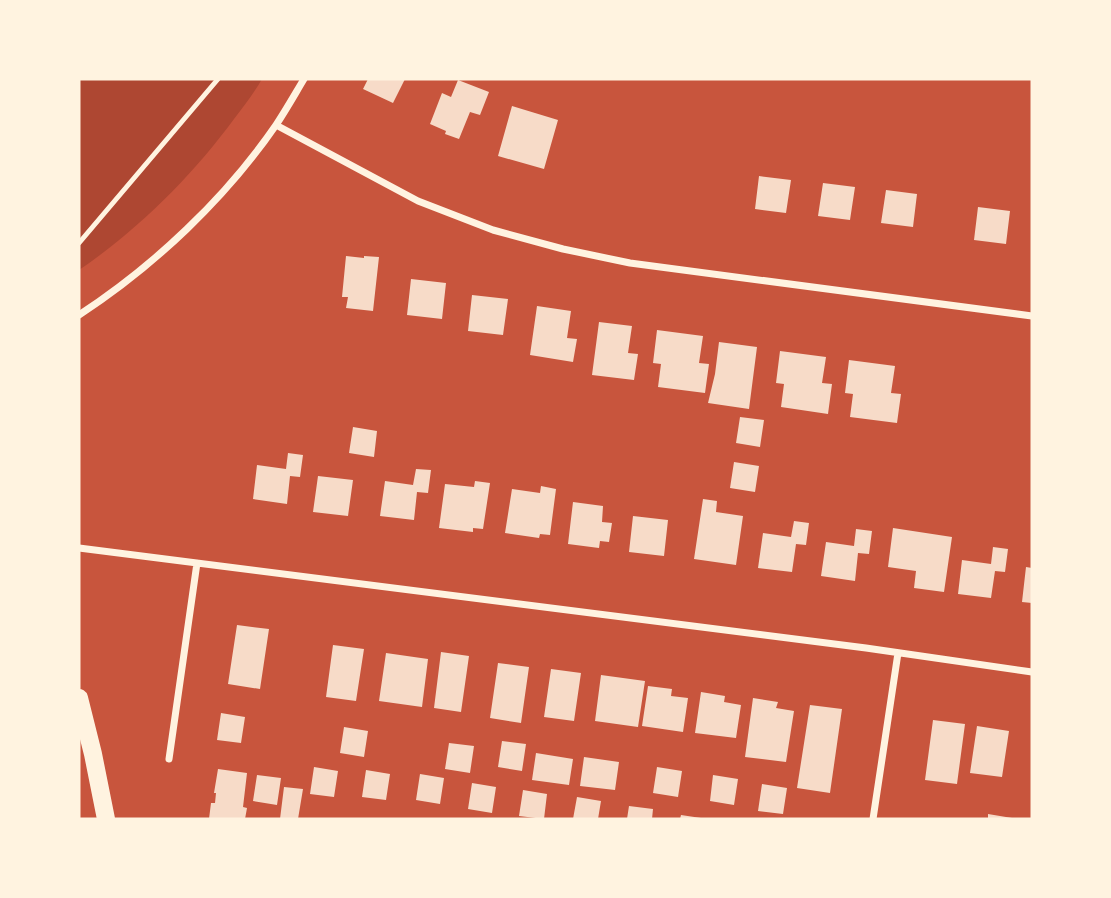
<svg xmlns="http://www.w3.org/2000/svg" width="1111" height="898" viewBox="0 0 1111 898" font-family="Rubik,sans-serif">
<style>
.green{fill:#ae4732}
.building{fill:#f7dbc8}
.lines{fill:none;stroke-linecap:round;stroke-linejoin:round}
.service{stroke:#fff3e0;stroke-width:5}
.minor{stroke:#fff3e0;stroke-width:7}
.primary{stroke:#fff3e0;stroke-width:18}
</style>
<rect width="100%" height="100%" fill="#c8553d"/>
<path class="green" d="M79 79H262C254 93 244 106 234 119 192 176 138 230 79 270Z"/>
<path class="building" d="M368 79H405L393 103 363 89Z
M458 80 489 92 480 115 470 112 459 139 445 134 446 131 430 124 442 93 451 97Z
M512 106 558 120 544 169 498 156Z
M759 176 791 180 786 213 755 209Z
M823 183 855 187 850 220 818 216Z
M886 190 917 194 913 227 881 223Z
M978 207 1010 211 1006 244 974 240Z
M346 256 364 258V256L379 257 373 311 346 308 348 297H342Z
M411 279 446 283 442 319 407 315Z
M472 295 508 299 503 335 468 331Z
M537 306 571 311 567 338 577 339 573 362 530 355Z
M599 322 632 326 628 353 638 354 634 380 592 375Z
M657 330 703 336 699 363 709 364 705 393 658 387 661 364 653 363Z
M719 342 757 347 749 409 708 403 715 374Z
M780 351 826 357 822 383 832 384 828 414 781 407 784 384 776 383Z
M849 360 895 366 891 393 901 394 897 423 850 417 853 394 845 393Z
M740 417 764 420 760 447 736 443Z
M353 427 377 431 374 457 349 453Z
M288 453 303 455 300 477 290 476 287 504 253 499 257 465 286 469Z
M734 462 759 466 755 492 730 488Z
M416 469 431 470 428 493 417 492 414 520 380 516 385 481 413 485Z
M318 476 353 480 348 516 313 512Z
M475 481 490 483 483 529 473 528V532L439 528 445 484 474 487Z
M541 486 556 489 550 535 540 534 539 538 505 533 512 489 540 493Z
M703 499 717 501 716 512 743 516 736 565 694 559Z
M573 502 603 506 602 522 612 523 609 542 600 541 599 548 568 544Z
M633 516 668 520 664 556 629 552Z
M794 521 809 523 806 545 796 544 792 572 758 568 763 533 791 537Z
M893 528 952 537 944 592 914 588 916 571 888 567Z
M856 529 872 531 869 554 858 553 855 581 821 576 826 542 854 546Z
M993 547 1008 549 1005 572 995 571 991 598 958 594 962 560 991 564Z
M1026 567 1032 568V603L1022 602Z
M237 625 269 629 260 689 228 684Z
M333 645 364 649 356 701 326 697Z
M441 652 469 656 461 712 434 708Z
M386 653 428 659 422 707 379 701Z
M498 663 529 667 521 723 490 718Z
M551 669 581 673 574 721 544 717Z
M601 675 645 681 638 727 595 721Z
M648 686 672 689 671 696 688 698 683 732 642 726Z
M701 692 725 696 724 702 741 705 736 738 695 733Z
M753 698 778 702 776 708 794 711 786 762 745 757Z
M810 705 842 709 830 793 797 788Z
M221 713 245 717 241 743 217 740Z
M933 720 965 724 957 784 925 780Z
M977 726 1009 731 1002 777 970 773Z
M344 727 368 731 364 757 340 753Z
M502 741 526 744 522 771 498 767Z
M449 743 474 746 470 773 445 769Z
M536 753 573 759 569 785 532 780Z
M584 757 619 762 615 790 580 786Z
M314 767 338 771 334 797 310 794Z
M657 767 682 771 678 797 653 793Z
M218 769 247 773 243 807 247 808 245 819H209L211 803H215L216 793H214Z
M366 770 390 774 386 800 362 797Z
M420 774 444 778 440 804 416 800Z
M257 775 281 778 277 805 253 801Z
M713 775 738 779 734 805 710 801Z
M472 783 496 787 492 813 468 809Z
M762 784 787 788 783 814 758 811Z
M284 787 303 789 298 819H280Z
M523 790 547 794 544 819 519 816Z
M577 797 601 801 598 819H573Z
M629 806 653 809 652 819H627Z
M988 814 1012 818V819H988Z
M681 815 701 818V819H680Z"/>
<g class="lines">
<path class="service" d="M79 243 218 79"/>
<path class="minor" d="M276 125 418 201 493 230 563 249 630 263 1032 316
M79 315C154 266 225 199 276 125 286 110 295 94 304 79
M79 548 866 648 1032 672
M169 759 197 563
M873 819 898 653"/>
<path class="primary" d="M79 698 93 754 106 819"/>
</g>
<rect width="1111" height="898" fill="none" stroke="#fff3e0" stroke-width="161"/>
</svg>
